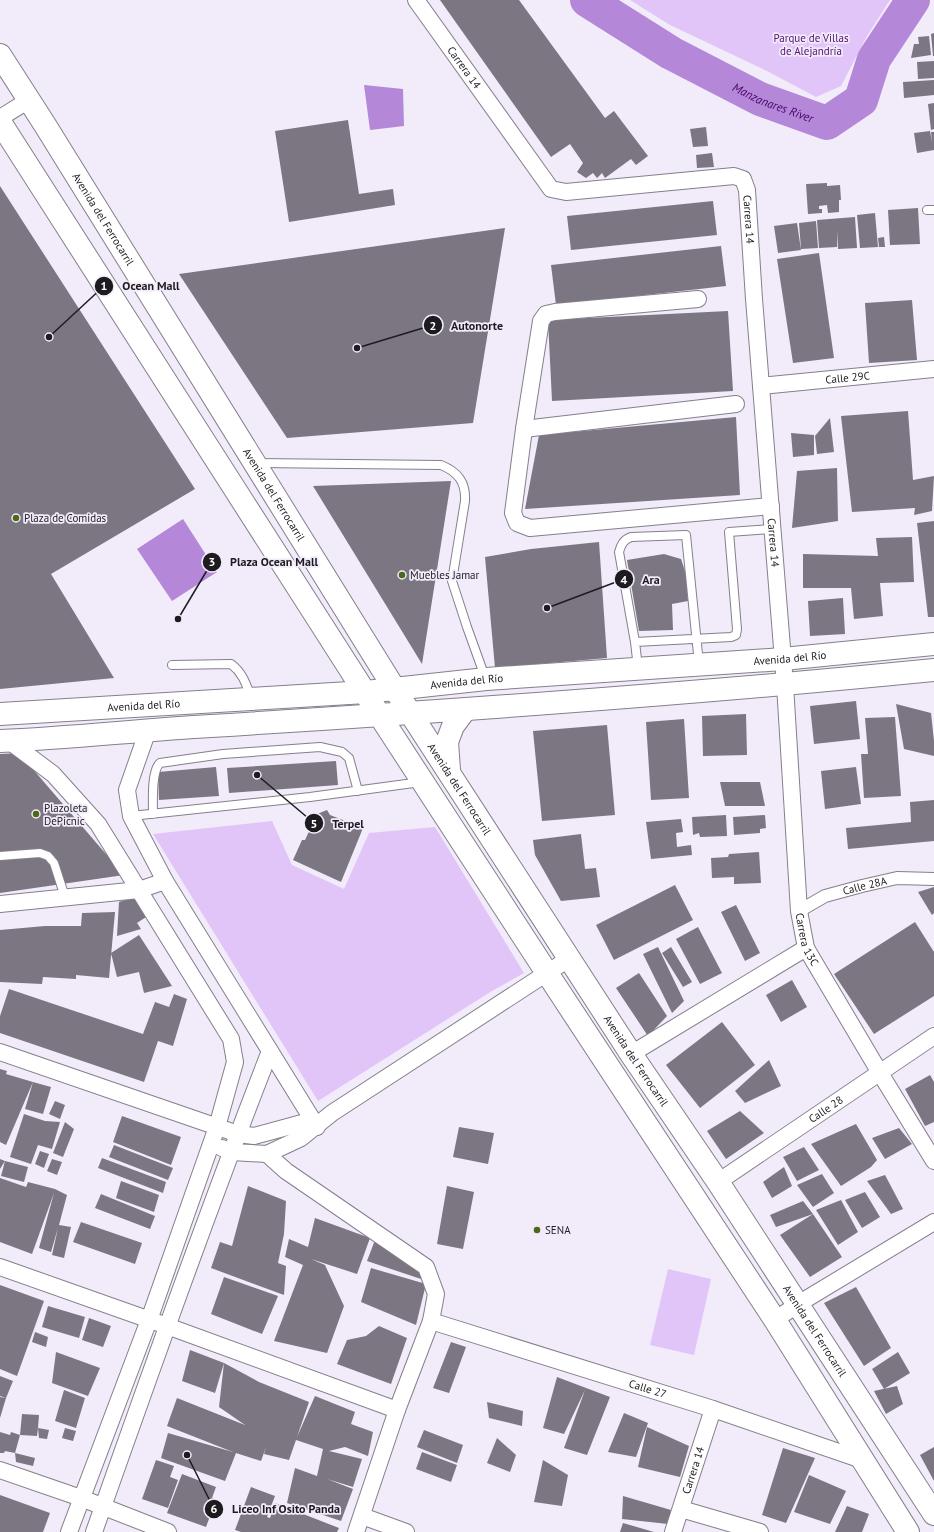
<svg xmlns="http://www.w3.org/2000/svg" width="934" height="1532" viewBox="0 0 934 1532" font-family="'PT Sans',sans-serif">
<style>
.green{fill:#e1c5f9}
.water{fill:#b487d9}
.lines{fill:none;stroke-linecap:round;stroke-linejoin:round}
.river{stroke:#b487d9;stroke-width:34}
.building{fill:#7c7682}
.service-casing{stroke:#857f8b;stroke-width:10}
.pedestrian-casing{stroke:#857f8b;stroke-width:14}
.minor-casing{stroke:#857f8b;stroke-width:18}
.secondary-casing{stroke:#857f8b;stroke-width:24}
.primary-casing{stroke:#857f8b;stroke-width:24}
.service{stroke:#fff;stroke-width:8}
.pedestrian{stroke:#fff;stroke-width:12}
.minor{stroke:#fff;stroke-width:16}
.secondary{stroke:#fff;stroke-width:22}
.primary{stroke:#fff;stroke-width:22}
.poi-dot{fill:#4a691d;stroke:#f2ebf9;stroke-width:1.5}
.labels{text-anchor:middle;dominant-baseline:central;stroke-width:3.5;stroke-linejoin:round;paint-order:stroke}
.park-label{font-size:11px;fill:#501074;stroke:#f2ebf9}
.street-label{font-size:11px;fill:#1e1b20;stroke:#f2ebf9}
.poi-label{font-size:11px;fill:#1e1b20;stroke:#f2ebf9;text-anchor:start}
.water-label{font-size:12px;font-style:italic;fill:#48036b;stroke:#f2ebf9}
.leader{fill:none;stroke:#1e1b20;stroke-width:1.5}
.callout-dot{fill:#1e1b20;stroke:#f2ebf9;stroke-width:1.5}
.mark-label{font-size:12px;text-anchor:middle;font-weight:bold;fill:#fff}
.callout-label{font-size:12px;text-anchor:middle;font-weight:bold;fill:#1e1b20;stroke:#f2ebf9;stroke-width:3.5;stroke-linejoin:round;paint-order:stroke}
</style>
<rect width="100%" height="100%" fill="#f2ebf9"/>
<path class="green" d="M630 0H890L867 36 841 86 816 97 767 71 670 25Z
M272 821 292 865 344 889 369 833 435 827 524 973 492 991 318 1101 153 834Z
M668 1269 711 1279 694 1355 650 1345Z"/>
<path class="water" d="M364 85 403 89 404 126 370 130Z
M183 519 217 572 172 601 137 549Z"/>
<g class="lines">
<path class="river" id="s1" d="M587 0 671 53 760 99 827 123 861 100 874 59 913 0"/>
</g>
<path class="building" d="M440 0H519L605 118 614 111 648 156 636 165 631 159 605 178 602 173 597 178 593 173 586 178 577 172 583 163 570 144 551 157Z
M934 33V56H933L931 34Z
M929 36 931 55 911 58 914 44H919L918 37Z
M934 61V78L918 79 917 62Z
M934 80V95L904 98 903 82Z
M934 103V129L931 130 928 104Z
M348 120 359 194 393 189 395 205 289 222 275 131Z
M706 127 708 146 693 147 690 129Z
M930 131 932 142 931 132H934V150L917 153 914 133Z
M712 153 714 167 697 168 696 155Z
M827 183V186L840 185 841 200H839V212L828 213 827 205 819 206V209H822V213L808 214 806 184Z
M0 186 195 489 51 574 114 678 0 689Z
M713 201 717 235 571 250 567 216Z
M918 208 920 244 890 245 888 210Z
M875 213 878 247 860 248 857 215Z
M855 217 857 248 838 249 837 231V247L819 248 817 220Z
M816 221 818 248 801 249 799 223Z
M797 223 801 250 778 253 774 226Z
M505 228 473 423 287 438 179 274Z
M884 237 885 247H879L878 238Z
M721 246 726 286 556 305 551 265Z
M819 253 834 358 793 363 777 259Z
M912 300 917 360 869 363 865 303Z
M728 311 733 391 552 401 548 320Z
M908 411 913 480 934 476 932 511 914 515 915 508 852 512 841 416Z
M736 417 740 495 525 509 539 435Z
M830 418 834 452 817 454 815 436Z
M791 433 814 435V455L793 457Z
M837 468 838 521 792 528 797 471Z
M451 481 422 664 313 486Z
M934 521V617H928L917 523Z
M912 537 914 582 880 583 883 616 854 619 851 588H803V554L878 556 876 538Z
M599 542 607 658 495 668 485 557 531 549Z
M664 554 681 559 686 574 688 601 672 604 673 630 639 631 627 560Z
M843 598 845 634 810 636 808 601Z
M856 701 860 739 814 744 810 706Z
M896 704 931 713 934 741V756L904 749Z
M746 714 747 755 703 756 702 716Z
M895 717 901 796 864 798 861 754H868L865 718Z
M684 719 689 798 651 800 646 722Z
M607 725 615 815 542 821 533 731Z
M19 753 124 875 0 893V754Z
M336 761 338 785 229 793 227 768Z
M216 767 219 796 159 800 158 772Z
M856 767 861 804 825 809 821 771Z
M720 782H760L765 806H725Z
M934 800V841L848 849 846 828 911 822 910 802Z
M327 810 330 815 363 828 341 882 293 860 302 840H305L312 825 311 824 317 814Z
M726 815 727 836 700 837 699 833 693 835 692 817Z
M765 815 766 828 760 829V833L734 835 733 817Z
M681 819 683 832 676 833 677 847 691 845 692 855 651 859 646 822Z
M581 834 585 869 596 868 600 897 561 901 535 855 533 840Z
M759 852 761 883 734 884V877L712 878 711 858 728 857 729 854Z
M675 885 693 920 614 960 596 925Z
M934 887V913L932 915 918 892Z
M140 895 149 915 137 923 141 929 117 936 119 902Z
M736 905 760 953 745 961 721 912Z
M115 912 109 978 76 975V979L43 977 42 984 0 982V930L45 926H81L82 913Z
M915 922 934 952V996L874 1034 834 974Z
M698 927 722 973 700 984 676 939Z
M139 935 172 986 144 993 139 972 117 977 111 953Z
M658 947 684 1001 672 1013 643 954Z
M671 947 692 982 683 987 662 953Z
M639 973 667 1016 648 1036 616 988Z
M792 980 807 1007 781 1022 766 995Z
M9 989 143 1034 155 1002 169 1007 174 994 187 999 173 1046 158 1041 144 1082 0 1033V1016Z
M722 1022 755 1065 700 1108 666 1065Z
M769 1060 781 1086 745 1103 735 1091Z
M0 1069 7 1071 6 1074 33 1082 51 1087 43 1114 25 1109 33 1082 6 1145 0 1142Z
M930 1075 934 1082V1122L925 1126 905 1089Z
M55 1101 65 1105 60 1119 49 1114Z
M740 1111 764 1133 726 1159 707 1131Z
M24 1114 45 1121 60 1122 52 1149 38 1145 31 1164 10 1157Z
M122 1116 181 1137 171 1165 113 1142Z
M65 1122 74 1129 63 1157 53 1153Z
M856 1124 877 1160 871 1167 841 1186 811 1144Z
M459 1127 494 1133 488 1164 453 1157Z
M899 1128 912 1144 885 1159 872 1138Z
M114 1145 173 1168 168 1180 109 1157Z
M804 1147 819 1170 797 1181 783 1157Z
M40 1151 49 1154 44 1168 35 1164Z
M102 1158 166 1182 163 1193 98 1168Z
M0 1159 5 1161 0 1169Z
M52 1159 62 1162 57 1175 47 1171Z
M5 1161 28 1167 24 1182 1 1176Z
M784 1167 792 1186 772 1198 763 1182Z
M822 1174 834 1193 813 1207 797 1185Z
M885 1175 903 1209 891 1214 867 1181Z
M0 1178 26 1187 28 1182 55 1189 67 1195 59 1225 71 1227 64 1258 52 1255 58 1228 51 1252 39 1248 54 1193 32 1254 0 1242Z
M121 1181 159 1195 154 1212 116 1198Z
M248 1186 286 1201 284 1234 278 1263 286 1266 284 1295 211 1268 220 1242 232 1246Z
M447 1186 474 1192 463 1249 437 1244Z
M865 1192 880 1217 862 1228 845 1200Z
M101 1194 155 1216 150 1229 95 1208Z
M841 1200 858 1232 838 1245 816 1210Z
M803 1201 813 1214 842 1257 810 1277 780 1235 813 1214 776 1227 770 1215Z
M315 1218 370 1238 357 1274 311 1259 325 1265 344 1306 327 1353 274 1341 303 1265 285 1257 289 1239 308 1247Z
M81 1222 142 1243 135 1264 73 1242Z
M375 1240 418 1265 424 1280 367 1261Z
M371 1268 426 1284 416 1325 361 1302Z
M224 1277 278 1296 262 1334 211 1314Z
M0 1285 44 1301 17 1376 0 1369Z
M856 1287 891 1348 864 1366 824 1303Z
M48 1306 85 1317 79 1338 42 1327Z
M89 1318 111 1326 103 1347 82 1340Z
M379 1326 407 1338 391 1384 337 1364 347 1340 366 1336Z
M35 1332 48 1337 46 1347 32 1342Z
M451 1342 466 1347 449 1393 433 1388Z
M190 1350 224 1363 215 1393 182 1381Z
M56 1352 100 1368 88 1396 52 1383Z
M898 1352 910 1373 884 1389 872 1369Z
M224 1363 259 1382 309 1402 297 1437 315 1396 355 1412 351 1424 373 1432 368 1456 345 1447 329 1451 362 1459 353 1487 327 1479 353 1489 341 1521 287 1503 295 1468 317 1476 323 1449 296 1440 289 1460 264 1454 266 1447 261 1461 236 1453 225 1481 161 1458 168 1433 233 1452 167 1426 177 1398 245 1425 219 1407Z
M0 1376 13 1381 6 1398 0 1396Z
M557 1377 610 1397 587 1455 564 1448 585 1390 564 1434 543 1428Z
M897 1386 903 1404 886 1414 874 1391Z
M64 1390 85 1398 76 1428 55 1421Z
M0 1397 6 1398 0 1418Z
M487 1402 523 1411 522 1426 489 1418Z
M624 1413 648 1423 636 1457 608 1452Z
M22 1414 39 1415 38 1428 49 1430 47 1439 39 1438 38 1428 37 1436 20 1435 15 1453 5 1451 4 1453H0V1432L10 1435 11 1432 20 1435Z
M647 1427 689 1446 680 1477 638 1467Z
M65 1428 76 1431 73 1441 62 1438Z
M424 1430 463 1445 457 1463 417 1447Z
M497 1438 516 1455 510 1472 487 1463Z
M934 1447V1481L920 1455Z
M783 1448 815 1458 786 1523 762 1515Z
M422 1452 457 1465 451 1482 416 1469Z
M15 1453 35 1458 33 1466 16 1462Z
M156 1460 174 1466 170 1477 178 1480 168 1508 142 1499Z
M543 1460 568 1475 562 1506 534 1502Z
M182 1474 216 1487 212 1498 216 1500 206 1527 167 1513Z
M809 1475 846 1491 830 1524 794 1512Z
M251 1487 275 1496 267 1517 270 1518 275 1503 339 1528 337 1532H241L235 1530Z
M0 1495 50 1513 43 1532H0Z
M623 1496 671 1510 668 1524 622 1519Z
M847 1506 869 1514 862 1532H835Z
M623 1523 654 1532H620Z"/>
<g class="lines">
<defs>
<path id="service" d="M927 210H934
M257 463 441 465C458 472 466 482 465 501L452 581 467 627 485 677
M635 642 619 552C621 545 623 540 631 537L686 535 699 664
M172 665 231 664C243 673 246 684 251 697
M638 668 635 642 731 637 736 635 737 629 729 532 772 529
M153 814C153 802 151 771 160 763L223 754 320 747 342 752 349 758 358 791
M131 816 310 797 421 782
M0 856 40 853 48 856 54 863 65 897"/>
<g id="pedestrian">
<path id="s2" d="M799 911 825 896 862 886 897 878 934 879"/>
</g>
<g id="minor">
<path id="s3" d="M416 0 551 189 566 192 734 176 743 179 747 190 754 299 785 685 799 911 806 948 880 1073 934 1161"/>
<path d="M0 118 29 100"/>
<path d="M698 299 555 312 546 314 541 321 524 429 513 513 517 523 530 528 771 506"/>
<path id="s4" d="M761 386 934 369"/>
<path d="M524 429 736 404"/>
<path d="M148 730 127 790 131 816 165 881 317 1127"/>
<path d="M9 741 53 774 98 824 231 1039 235 1062 217 1127 149 1320 69 1532"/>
<path d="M0 904 139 890 165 881"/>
<path d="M0 1052 238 1134 254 1136 313 1120"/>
<path d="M631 1054 806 948"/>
<path d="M222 1148 232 1152 267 1154 301 1138 332 1113 570 958"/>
<path d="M267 1154 286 1171 426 1267 436 1294 431 1321 397 1410 356 1532"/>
<path id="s5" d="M718 1182 934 1036"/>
<path d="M0 1267 167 1326 397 1410"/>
<path d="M775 1320 798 1304 934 1222"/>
<path id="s6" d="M431 1321 713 1409 862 1460"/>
<path d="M0 1470 81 1498 168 1532"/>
<path d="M681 1509 760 1532"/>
<path d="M362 1516 406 1532"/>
<path d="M94 1532C151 1371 208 1210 270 1051"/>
<path id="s7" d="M673 1532 713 1409"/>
</g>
<g id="secondary">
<path id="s8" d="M0 714 366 692 486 679 783 659 934 644"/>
<path d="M0 741C70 738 141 730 211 726 452 711 693 694 934 670"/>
</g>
<g id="primary">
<path id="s9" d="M0 55 45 125 394 688 631 1054 718 1182 934 1514"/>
<path d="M0 122 380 716 547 973 775 1320 908 1532"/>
<path d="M449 770 447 742 453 726 465 710"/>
</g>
</defs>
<use href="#service" class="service-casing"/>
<use href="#pedestrian" class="pedestrian-casing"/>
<use href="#minor" class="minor-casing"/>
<use href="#secondary" class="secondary-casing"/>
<use href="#primary" class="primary-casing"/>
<use href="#service" class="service"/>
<use href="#pedestrian" class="pedestrian"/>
<use href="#minor" class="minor"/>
<use href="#secondary" class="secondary"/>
<use href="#primary" class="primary"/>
</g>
<g class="poi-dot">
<circle cx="16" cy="518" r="4"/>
<circle cx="402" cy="575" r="4"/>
<circle cx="36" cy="814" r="4"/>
<circle cx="537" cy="1230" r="4"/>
</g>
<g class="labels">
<g class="park-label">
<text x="811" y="38">Parque de Villas<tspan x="811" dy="13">de Alejandría</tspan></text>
</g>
<g class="street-label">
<text stroke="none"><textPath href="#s3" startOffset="83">Carrera 14</textPath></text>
<text stroke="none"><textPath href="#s9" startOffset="194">Avenida del Ferrocarril</textPath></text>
<text stroke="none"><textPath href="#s3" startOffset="467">Carrera 14</textPath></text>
<text stroke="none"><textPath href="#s4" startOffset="87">Calle 29C</textPath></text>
<text stroke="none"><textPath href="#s9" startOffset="518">Avenida del Ferrocarril</textPath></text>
<text stroke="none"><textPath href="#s3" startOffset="791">Carrera 14</textPath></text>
<text stroke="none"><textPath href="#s8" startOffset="792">Avenida del Río</textPath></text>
<text stroke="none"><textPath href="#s8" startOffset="468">Avenida del Río</textPath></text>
<text stroke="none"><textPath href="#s8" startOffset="144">Avenida del Río</textPath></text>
<text stroke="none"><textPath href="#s9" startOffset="866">Avenida del Ferrocarril</textPath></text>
<text stroke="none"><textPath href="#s2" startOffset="71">Calle 28A</textPath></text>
<text stroke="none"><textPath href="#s3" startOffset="1190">Carrera 13C</textPath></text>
<text stroke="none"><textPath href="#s9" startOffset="1190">Avenida del Ferrocarril</textPath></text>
<text stroke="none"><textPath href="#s5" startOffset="130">Calle 28</textPath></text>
<text stroke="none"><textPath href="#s9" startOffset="1514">Avenida del Ferrocarril</textPath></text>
<text stroke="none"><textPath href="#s6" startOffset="227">Calle 27</textPath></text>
<text stroke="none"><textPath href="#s7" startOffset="65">Carrera 14</textPath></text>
</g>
<g class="poi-label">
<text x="24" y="518">Plaza de Comidas</text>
<text x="410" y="575">Muebles Jamar</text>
<text x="44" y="808">Plazoleta<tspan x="44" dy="13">DePicnic</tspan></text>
<text x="545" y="1230">SENA</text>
</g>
<g class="water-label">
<text stroke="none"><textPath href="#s1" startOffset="213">Manzanares River</textPath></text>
</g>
</g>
<path class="leader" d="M49 337L104 286M357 348L433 325M178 619L212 562M547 608L624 579M257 775L314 823M187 1455L214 1509"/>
<g class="callout-dot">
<circle cx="49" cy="337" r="4"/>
<circle cx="357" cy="348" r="4"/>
<circle cx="178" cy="619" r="4"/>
<circle cx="547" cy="608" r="4"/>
<circle cx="257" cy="775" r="4"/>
<circle cx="187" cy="1455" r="4"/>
<circle cx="104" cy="286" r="10"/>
<circle cx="433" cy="325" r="10"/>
<circle cx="212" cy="562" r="10"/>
<circle cx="624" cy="579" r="10"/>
<circle cx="314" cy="823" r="10"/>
<circle cx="214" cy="1509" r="10"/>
</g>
<g class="mark-label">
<text x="104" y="290">1</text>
<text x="433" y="330">2</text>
<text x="212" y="566">3</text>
<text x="624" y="584">4</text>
<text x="314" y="828">5</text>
<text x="214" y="1513">6</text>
</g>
<g class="callout-label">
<text x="151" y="290">Ocean Mall</text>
<text x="477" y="330">Autonorte</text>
<text x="274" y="566">Plaza Ocean Mall</text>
<text x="651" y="584">Ara</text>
<text x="348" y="828">Terpel</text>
<text x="286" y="1513">Liceo Inf Osito Panda</text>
</g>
</svg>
